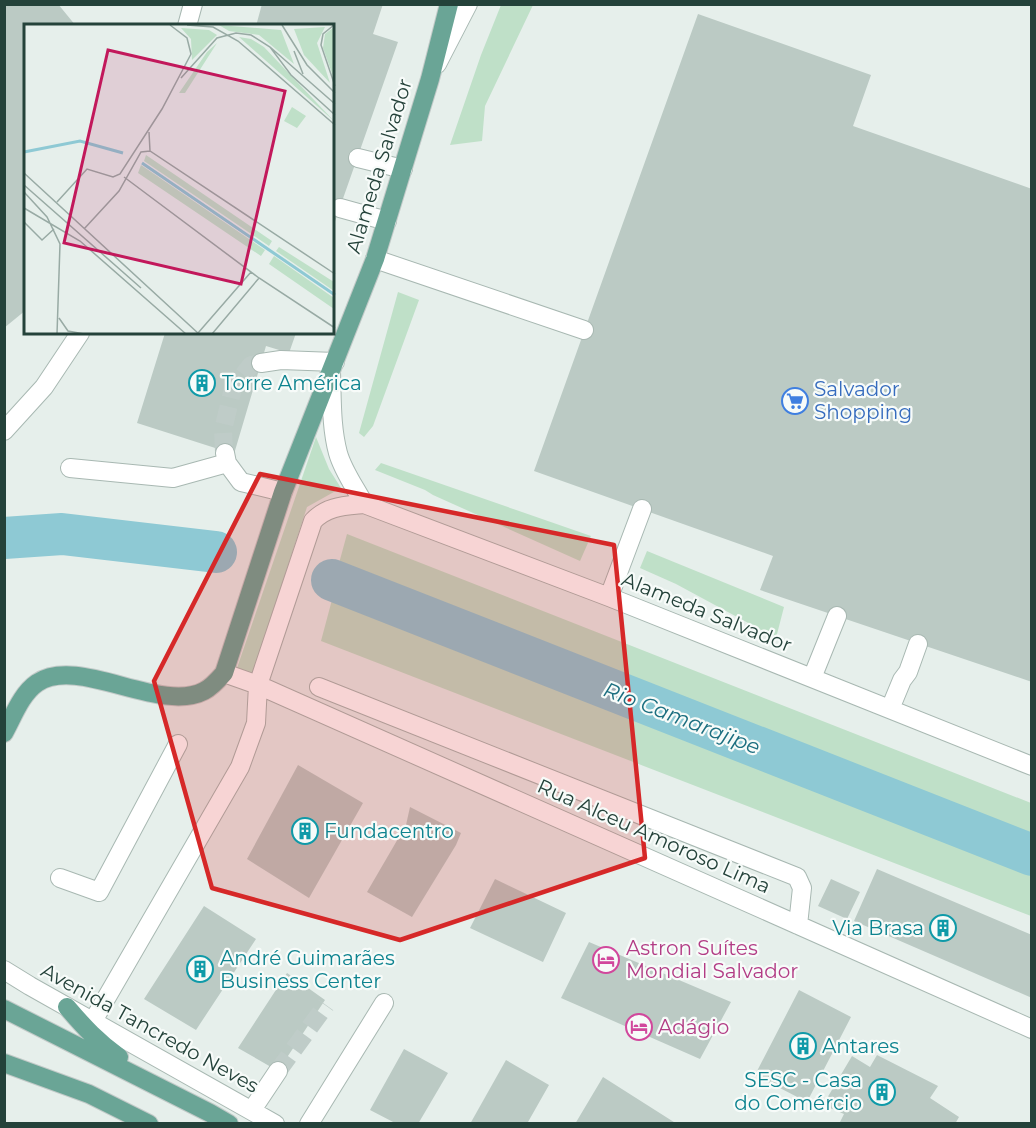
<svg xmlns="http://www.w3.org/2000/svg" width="1036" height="1128" viewBox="0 0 1036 1128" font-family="Montserrat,sans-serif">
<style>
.green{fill:#bfe0c8}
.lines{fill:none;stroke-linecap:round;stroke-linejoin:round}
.river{stroke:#8ec9d4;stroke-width:42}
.building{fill:#bbcac4}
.minor-tunnel{stroke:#bfccc8;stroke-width:18;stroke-dasharray:18 9;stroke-linecap:butt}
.minor-casing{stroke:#a8b8b2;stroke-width:20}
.major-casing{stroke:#c2cac8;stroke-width:20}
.minor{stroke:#fff;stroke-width:18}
.major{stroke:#6aa596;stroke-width:18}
.marked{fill:#d62828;fill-opacity:0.2;stroke:#d62828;stroke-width:4.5;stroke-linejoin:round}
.labels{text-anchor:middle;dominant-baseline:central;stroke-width:4.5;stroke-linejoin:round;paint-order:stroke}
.street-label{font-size:20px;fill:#24423a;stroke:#f7fbf9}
.culture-label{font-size:20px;fill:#0d838f;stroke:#f7fbf9;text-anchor:start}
.shop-label{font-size:20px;fill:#366cbe;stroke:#f7fbf9;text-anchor:start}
.hotel-label{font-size:20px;fill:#b23c85;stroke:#f7fbf9;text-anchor:start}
.water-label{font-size:21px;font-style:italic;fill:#1c6f80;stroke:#f7fbf9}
.inset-river{fill:none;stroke:#8ec9d4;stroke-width:3}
.inset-road{fill:none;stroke:#98aaa4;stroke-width:1.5}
.view{fill:#c2185b;fill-opacity:0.15;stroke:#c2185b;stroke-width:3}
.inset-edge{fill:none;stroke:#24423a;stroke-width:3}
</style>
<rect width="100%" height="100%" fill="#e6efeb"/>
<path class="green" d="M501 5H533L485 106 482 141 450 145 481 55Z
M398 292 419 300 373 426 364 437 359 433Z
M316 437 329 469 341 488 307 507 253 673 237 668Z
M381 463 591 536 580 561 433 495 425 490 375 470Z
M347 534 1031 803V839L338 567Z
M647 551 784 607 776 638 676 584 640 568Z
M333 596 1031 873V916L321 641Z"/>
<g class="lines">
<path class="river" d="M4 538 62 534 216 552
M332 580 1032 855"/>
</g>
<path class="building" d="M4 4H58L76 26H26V310L4 328Z
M262 4H383L373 34 398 42 333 227V26H256Z
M698 14 871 75 853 126 1032 189V682L760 590 773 556 534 471Z
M165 333H296L289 353 266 346 234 454 137 423Z
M298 765 363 803 309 898 247 859Z
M410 807 461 833 456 845 412 917 367 892 406 825Z
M877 869 1032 935V998L854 921Z
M495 879 566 913 543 962 470 928Z
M831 879 860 892 847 919 818 906Z
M204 906 256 939 196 1030 144 999Z
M589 942 731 1002 700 1059 561 998Z
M287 973 325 1000 278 1071 238 1048Z
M799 990 851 1017 807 1102 755 1075Z
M404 1049 448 1073 418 1124H397L370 1110Z
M877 1055 938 1086 930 1098 959 1117 955 1124H839L844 1114 823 1105 852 1056 870 1067Z
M506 1060 549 1085 528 1122 531 1124H470Z
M603 1077 677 1124H575Z"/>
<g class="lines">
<path class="minor-tunnel" d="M224 451 223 430 233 388 251 365 261 363
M278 1071 326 1005"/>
<defs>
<path id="minor" d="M187 26 193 4
M437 64 468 4
M358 158 403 169
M340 208 387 221
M375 259 584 330
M261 363 281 360 335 362
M331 372C332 399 331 427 338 453 343 471 355 487 364 504
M4 431 44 387 80 333
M225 453 227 463 241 482 283 492
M70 468 173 478 227 463
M609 597 642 509
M224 673 258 685 1032 1029
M812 678 837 616
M319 687 797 877 802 888 798 925
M890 709 902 680 908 672 918 644
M60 878 99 892 178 744
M4 970 30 986 275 1124
M93 1021 240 767 256 723 258 685 313 521C327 506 344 506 364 504L609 597 1032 766
M252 1110 278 1071
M309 1124 384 1003"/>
<path id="major" d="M4 733C13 717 21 694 37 683 78 655 160 714 204 691 212 687 218 680 224 673L283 492 375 259 430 79 449 4
M67 1007C84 1027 98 1042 119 1057
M4 1009 210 1113 229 1124
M4 1063 89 1094 149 1124"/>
</defs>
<use href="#minor" class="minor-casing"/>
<use href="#major" class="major-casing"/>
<use href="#minor" class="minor"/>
<use href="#major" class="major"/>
</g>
<path class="marked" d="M260 474 614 545 645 858 400 940 212 888 154 681Z"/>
<defs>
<symbol id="building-ring" viewBox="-11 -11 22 22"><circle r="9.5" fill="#f7fbf9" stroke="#0f9aa8" stroke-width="1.5"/><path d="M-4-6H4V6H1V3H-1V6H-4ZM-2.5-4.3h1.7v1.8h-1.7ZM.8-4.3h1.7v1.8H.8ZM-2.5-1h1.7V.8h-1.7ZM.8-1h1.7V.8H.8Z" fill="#0f9aa8"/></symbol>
<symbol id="supermarket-ring" viewBox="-11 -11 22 22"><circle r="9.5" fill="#f7fbf9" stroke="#3f7fe0" stroke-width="1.5"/><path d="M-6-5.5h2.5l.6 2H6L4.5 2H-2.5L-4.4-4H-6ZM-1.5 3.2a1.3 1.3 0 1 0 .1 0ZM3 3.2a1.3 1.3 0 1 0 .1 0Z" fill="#3f7fe0"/></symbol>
<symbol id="hotel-ring" viewBox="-11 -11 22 22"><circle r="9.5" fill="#f7fbf9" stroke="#d1479c" stroke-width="1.5"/><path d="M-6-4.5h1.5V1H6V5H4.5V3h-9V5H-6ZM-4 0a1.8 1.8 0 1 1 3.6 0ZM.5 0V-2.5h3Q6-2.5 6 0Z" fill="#d1479c"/></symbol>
</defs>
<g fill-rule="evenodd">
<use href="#building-ring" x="187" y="368" width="30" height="30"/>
<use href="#supermarket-ring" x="780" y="386" width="30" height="30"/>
<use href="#building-ring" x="290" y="816" width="30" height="30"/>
<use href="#building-ring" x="928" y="913" width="30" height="30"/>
<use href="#hotel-ring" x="591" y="945" width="30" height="30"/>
<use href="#building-ring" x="185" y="954" width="30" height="30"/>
<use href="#hotel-ring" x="624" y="1012" width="30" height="30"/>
<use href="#building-ring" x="788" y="1031" width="30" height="30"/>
<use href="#building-ring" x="867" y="1077" width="30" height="30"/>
</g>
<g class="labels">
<g class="street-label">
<text transform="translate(379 166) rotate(-73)">Alameda Salvador</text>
<text transform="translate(707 612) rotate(22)">Alameda Salvador</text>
<text transform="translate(654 836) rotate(24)">Rua Alceu Amoroso Lima</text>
<text transform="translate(150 1028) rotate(29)">Avenida Tancredo Neves</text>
</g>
<g class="culture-label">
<text x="222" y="383">Torre América</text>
<text x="324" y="831">Fundacentro</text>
<text x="924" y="928" text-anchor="end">Via Brasa</text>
<text x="220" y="958">André Guimarães<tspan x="220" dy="23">Business Center</tspan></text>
<text x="822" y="1046">Antares</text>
<text x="862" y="1080" text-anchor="end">SESC - Casa<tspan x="862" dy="23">do Comércio</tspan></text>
</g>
<g class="shop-label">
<text x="814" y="389">Salvador<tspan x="814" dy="23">Shopping</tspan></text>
</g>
<g class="hotel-label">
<text x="626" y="948">Astron Suítes<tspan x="626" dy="23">Mondial Salvador</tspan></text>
<text x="658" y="1027">Adágio</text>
</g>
<g class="water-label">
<text transform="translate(682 718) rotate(21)">Rio Camarajipe</text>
</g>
</g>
<g transform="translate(24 24)">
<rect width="310" height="310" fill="#e6efeb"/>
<path d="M195 1 257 6 270 40 235 11 205 7ZM301 3 293 19 306 59 280 31 270 5ZM310 3V55L299 24 301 10ZM157 4 185 6 193 11 168 36 167 15ZM215 13 227 15 240 23 310 97ZM193 19 161 69H155L183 28ZM268 83 282 92 273 104 260 97ZM122 131 248 217 245 222 120 137ZM117 141 241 226 237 232 114 149ZM255 223 310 258V267L252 227ZM250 232 310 274V285L245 240Z" fill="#bfe0c8"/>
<path class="inset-river" d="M0 128 56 117 99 129M118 139 311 271"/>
<path class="inset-road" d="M163 1 189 3 214 17 311 101M258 1 283 41 311 69M310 1 299 10 297 21 311 62M246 23 311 80M270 27 279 50M157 54 193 14 212 9 227 11 246 23 267 51 311 91M125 108 126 127M0 149 175 310M100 153 235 254 311 304M0 161 117 264M0 168 23 193 36 220 33 310M33 178 63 145 89 153 96 150 138 85 167 30 163 14 146 1M0 184 56 217 162 310M0 198 18 216 30 205M60 205 95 167 117 128 126 127 311 250M35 294 44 307 60 310M174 309 227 248M188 310 235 254"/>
<path class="view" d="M84 26 261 67 217 260 40 219Z"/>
<rect width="310" height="310" class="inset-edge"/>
</g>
<rect width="1036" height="1128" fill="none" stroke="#24423a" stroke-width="12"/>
</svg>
